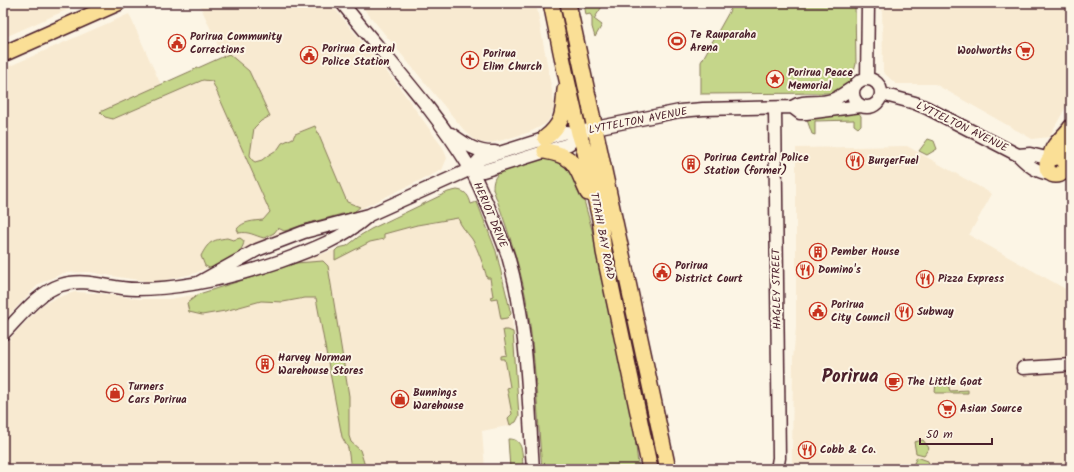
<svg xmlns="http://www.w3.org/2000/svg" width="1074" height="472" viewBox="0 0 1074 472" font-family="Kalam,sans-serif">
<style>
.built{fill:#f8ead1}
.green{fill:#c5d68a;stroke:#887a5a}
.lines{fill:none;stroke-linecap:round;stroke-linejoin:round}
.minor-casing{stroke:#4a1f2b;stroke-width:15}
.major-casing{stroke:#4a1f2b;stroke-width:18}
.minor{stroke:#fcf5e5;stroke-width:12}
.major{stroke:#fadf96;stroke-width:15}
.labels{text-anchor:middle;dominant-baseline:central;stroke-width:4;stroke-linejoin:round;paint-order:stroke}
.poi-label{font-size:11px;font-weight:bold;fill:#4a1f2b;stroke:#fcf5e5;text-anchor:start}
.street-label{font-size:11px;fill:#4a1f2b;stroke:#fcf5e5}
.town-label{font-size:19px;font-weight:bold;fill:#4a1f2b;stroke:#fcf5e5}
</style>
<rect width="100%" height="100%" fill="#fcf5e5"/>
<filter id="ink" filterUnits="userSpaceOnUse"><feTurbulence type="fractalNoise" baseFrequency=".025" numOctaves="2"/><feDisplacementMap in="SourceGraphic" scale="8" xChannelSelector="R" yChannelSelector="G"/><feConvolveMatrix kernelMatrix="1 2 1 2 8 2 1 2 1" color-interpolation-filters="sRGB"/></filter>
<g filter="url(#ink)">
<path class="built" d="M3 3H82L3 38Z
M199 3H330L400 88 443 148 447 158 442 170 360 209 350 214 310 224 254 245 196 273 162 281H146L118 277 89 272 63 273 39 284 3 321V69L129 14 161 85 223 57Z
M359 3H536L555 108 547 123 530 132 503 140 491 143H483L476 141 464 130Z
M882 3H1071V98L1049 137 1032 139 935 84H896L883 72Z
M907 146 992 194 969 235 1071 292V469H792L793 359 796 328V148Z
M477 202 496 251 511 314 515 344 519 416 516 422 512 425 482 431 485 469H3V346L41 306 53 299 75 292 96 293 141 299H170L199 294 383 234 417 225 454 219Z"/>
<path class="green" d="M584 3H599L603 5 594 19 602 25 595 37 592 27V17L590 14 586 15Z
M734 3H855L856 64C852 80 848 87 832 93L701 94V62Z
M229 54 249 71 270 116 261 121 254 128 250 155 252 160 255 162 262 160 267 156 278 149 282 143 293 138 295 134 315 126 347 202 360 207C354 212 351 215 342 214L302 225 288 230 284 231 278 228 274 233 264 238C255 236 249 231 239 233L237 229C243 221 254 221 263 220L270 212 212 81 203 80 113 119 105 117 100 112Z
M858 112 861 116V125L858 128 854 125V120L815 121V135L812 134 807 120 808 118Z
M928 139 934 141 937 149 927 155 919 151Z
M551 158 566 163 582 193 598 252 632 412 638 464 642 469H542C537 413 536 355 526 299 519 261 506 225 493 189 493 182 494 177 500 172 509 165 539 160 551 158Z
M457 190C466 191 469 196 471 204L477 202 496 251 511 314 507 318 501 319 497 298 491 299 490 297 493 296 490 278H487C484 267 478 249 472 239 466 231 461 227 458 218L417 225 384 234V239L370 242 335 260V251L338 248 347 246 361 235 371 229 448 192Z
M227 238 233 240 240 238 244 241C243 255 223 262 212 269L205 266 201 256C208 242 212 240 227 238Z
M323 261 328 266 349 396V436L351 442 360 450 366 469H351L348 448 342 437 316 298H305L283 302 261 301 225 311 202 315 189 312 187 303 199 294 296 263Z
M503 330H508L513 332 519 416 516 422 510 425 508 418 512 414 507 388 510 387 505 359H501V356L507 355Z
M936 380 947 381 950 391 968 390V393H935Z
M508 439C525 438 522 457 523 469H510Z
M923 440 929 448 924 455 916 453 914 442Z
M917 457 928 461 931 469H911Z"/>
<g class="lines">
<defs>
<path id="minor" d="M342 3C385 57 434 108 470 168 477 180 482 193 488 206 495 222 502 239 508 256 528 325 528 398 533 469
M853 93a14 14 0 1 1 28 0a14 14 0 1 1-28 0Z
M867 79 868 3
M882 94 915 103 927 108 1018 155C1029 166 1036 172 1051 174
M792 107 800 113H806L861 106
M775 108 779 458 777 469
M451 134C465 144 477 153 495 152
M1018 155 1030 154 1051 159
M471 169 483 171 569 144 579 133
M198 283 257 250 304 232 369 215 471 169 480 159 566 132 579 133 595 128 680 111 703 109 792 107C805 99 818 105 832 100 840 97 847 91 854 87
M3 334C20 317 37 293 61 285 86 277 110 289 136 289 186 289 234 277 281 261 312 250 343 238 367 217
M1023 368 1071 365"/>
<path id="major" d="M551 3 565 71 579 133 585 152 600 219 604 252 650 469
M568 3 668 469
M3 54 118 3
M545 138C564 123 563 113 565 90
M545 151C578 157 575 166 588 193
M1047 166a9 9 0 1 1 18 0a9 9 0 1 1-18 0Z
M1051 158C1050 145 1065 137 1071 127
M1065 162 1070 141 1068 132"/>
</defs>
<use href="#minor" class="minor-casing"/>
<use href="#major" class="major-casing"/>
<use href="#minor" class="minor"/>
<use href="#major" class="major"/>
</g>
</g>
<defs>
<symbol id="stadium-ring" viewBox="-11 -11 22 22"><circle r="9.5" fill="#fcf5e5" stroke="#c8321e" stroke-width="1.5"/><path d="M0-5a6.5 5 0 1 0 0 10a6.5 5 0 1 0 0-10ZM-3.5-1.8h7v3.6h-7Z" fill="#c8321e"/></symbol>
<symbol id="civic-ring" viewBox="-11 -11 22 22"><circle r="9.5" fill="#fcf5e5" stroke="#c8321e" stroke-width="1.5"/><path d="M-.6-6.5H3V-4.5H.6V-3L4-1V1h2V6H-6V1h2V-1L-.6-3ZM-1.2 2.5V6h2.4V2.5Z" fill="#c8321e"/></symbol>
<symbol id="supermarket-ring" viewBox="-11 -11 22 22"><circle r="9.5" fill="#fcf5e5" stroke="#c8321e" stroke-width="1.5"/><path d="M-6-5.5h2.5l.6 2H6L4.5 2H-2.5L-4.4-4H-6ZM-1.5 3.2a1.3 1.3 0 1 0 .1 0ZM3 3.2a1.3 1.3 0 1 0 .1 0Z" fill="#c8321e"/></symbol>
<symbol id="church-ring" viewBox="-11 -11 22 22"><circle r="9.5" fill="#fcf5e5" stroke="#c8321e" stroke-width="1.5"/><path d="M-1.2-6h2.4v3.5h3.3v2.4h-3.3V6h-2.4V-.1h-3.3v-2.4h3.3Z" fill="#c8321e"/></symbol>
<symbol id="sight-ring" viewBox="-11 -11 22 22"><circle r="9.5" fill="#fcf5e5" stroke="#c8321e" stroke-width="1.5"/><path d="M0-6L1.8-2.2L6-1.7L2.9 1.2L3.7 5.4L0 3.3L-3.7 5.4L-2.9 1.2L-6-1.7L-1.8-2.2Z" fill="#c8321e"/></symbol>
<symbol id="restaurant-ring" viewBox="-11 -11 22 22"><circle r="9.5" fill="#fcf5e5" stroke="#c8321e" stroke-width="1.5"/><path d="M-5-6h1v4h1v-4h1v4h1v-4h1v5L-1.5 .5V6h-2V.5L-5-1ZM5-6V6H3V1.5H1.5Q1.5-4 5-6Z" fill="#c8321e"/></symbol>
<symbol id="building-ring" viewBox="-11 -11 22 22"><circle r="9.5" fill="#fcf5e5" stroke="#c8321e" stroke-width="1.5"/><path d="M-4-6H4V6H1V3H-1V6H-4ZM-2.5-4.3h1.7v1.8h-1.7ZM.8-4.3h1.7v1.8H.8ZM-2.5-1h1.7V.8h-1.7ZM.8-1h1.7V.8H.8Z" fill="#c8321e"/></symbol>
<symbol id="cafe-ring" viewBox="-11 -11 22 22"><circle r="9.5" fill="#fcf5e5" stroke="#c8321e" stroke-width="1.5"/><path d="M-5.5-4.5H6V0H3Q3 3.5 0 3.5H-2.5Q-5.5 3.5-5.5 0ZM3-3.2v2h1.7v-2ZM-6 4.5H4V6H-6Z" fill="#c8321e"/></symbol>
<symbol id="shop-ring" viewBox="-11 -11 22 22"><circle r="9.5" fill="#fcf5e5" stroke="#c8321e" stroke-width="1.5"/><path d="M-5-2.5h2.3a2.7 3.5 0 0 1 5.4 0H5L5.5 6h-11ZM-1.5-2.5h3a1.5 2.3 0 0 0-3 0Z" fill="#c8321e"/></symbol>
</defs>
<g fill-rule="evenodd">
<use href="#stadium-ring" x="667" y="31" width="20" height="20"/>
<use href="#civic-ring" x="167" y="33" width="20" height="20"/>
<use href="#supermarket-ring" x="1015" y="41" width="20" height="20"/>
<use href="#civic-ring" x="299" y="45" width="20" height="20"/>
<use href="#church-ring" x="460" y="50" width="20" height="20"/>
<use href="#sight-ring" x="765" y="69" width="20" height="20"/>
<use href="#restaurant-ring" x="845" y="151" width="20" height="20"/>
<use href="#building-ring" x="681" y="154" width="20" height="20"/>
<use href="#building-ring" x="808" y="242" width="20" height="20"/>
<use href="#restaurant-ring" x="795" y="260" width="20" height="20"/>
<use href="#civic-ring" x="652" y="262" width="20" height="20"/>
<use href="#restaurant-ring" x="915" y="269" width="20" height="20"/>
<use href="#civic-ring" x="808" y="301" width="20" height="20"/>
<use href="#restaurant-ring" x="894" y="302" width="20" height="20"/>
<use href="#building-ring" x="255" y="354" width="20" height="20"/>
<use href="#cafe-ring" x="884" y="372" width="20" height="20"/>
<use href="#shop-ring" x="105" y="383" width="20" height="20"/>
<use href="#shop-ring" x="390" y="389" width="20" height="20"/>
<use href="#supermarket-ring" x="937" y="399" width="20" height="20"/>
<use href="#restaurant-ring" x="797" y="440" width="20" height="20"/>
</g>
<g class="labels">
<g class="poi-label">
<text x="690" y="35">Te Rauparaha<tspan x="690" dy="13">Arena</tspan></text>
<text x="190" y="37">Porirua Community<tspan x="190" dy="13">Corrections</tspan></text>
<text x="322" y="49">Porirua Central<tspan x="322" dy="13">Police Station</tspan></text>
<text x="1012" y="51" text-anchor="end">Woolworths</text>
<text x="483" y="54">Porirua<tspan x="483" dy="13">Elim Church</tspan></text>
<text x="788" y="73">Porirua Peace<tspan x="788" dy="13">Memorial</tspan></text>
<text x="704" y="158">Porirua Central Police<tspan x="704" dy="13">Station (former)</tspan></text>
<text x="868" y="161">BurgerFuel</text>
<text x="831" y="252">Pember House</text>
<text x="675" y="266">Porirua<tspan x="675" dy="13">District Court</tspan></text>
<text x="818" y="270">Domino's</text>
<text x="938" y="279">Pizza Express</text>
<text x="831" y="305">Porirua<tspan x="831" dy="13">City Council</tspan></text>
<text x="917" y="312">Subway</text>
<text x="278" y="358">Harvey Norman<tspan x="278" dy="13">Warehouse Stores</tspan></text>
<text x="907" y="382">The Little Goat</text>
<text x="128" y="387">Turners<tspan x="128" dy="13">Cars Porirua</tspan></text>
<text x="413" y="393">Bunnings<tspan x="413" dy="13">Warehouse</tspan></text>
<text x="960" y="409">Asian Source</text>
<text x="820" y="450">Cobb &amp; Co.</text>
</g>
<g class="street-label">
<text transform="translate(638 121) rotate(-11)">LYTTELTON AVENUE</text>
<text transform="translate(962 127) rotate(26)">LYTTELTON AVENUE</text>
<text transform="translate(490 215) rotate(67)">HERIOT DRIVE</text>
<text transform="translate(602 236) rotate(79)">TITAHI BAY ROAD</text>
<text transform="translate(777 289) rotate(-91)">HAGLEY STREET</text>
</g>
<g class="town-label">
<text x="850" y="377">Porirua</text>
</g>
</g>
<rect width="1074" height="472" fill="none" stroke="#fcf5e5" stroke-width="16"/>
<rect x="8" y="8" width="1058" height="456" fill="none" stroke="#4a1f2b" stroke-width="1.5" filter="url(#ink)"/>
<path d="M920 438v6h72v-6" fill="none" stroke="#4a1f2b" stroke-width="2"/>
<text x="926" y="438" font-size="12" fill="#4a1f2b" stroke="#fcf5e5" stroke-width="3" paint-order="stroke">50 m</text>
</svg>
